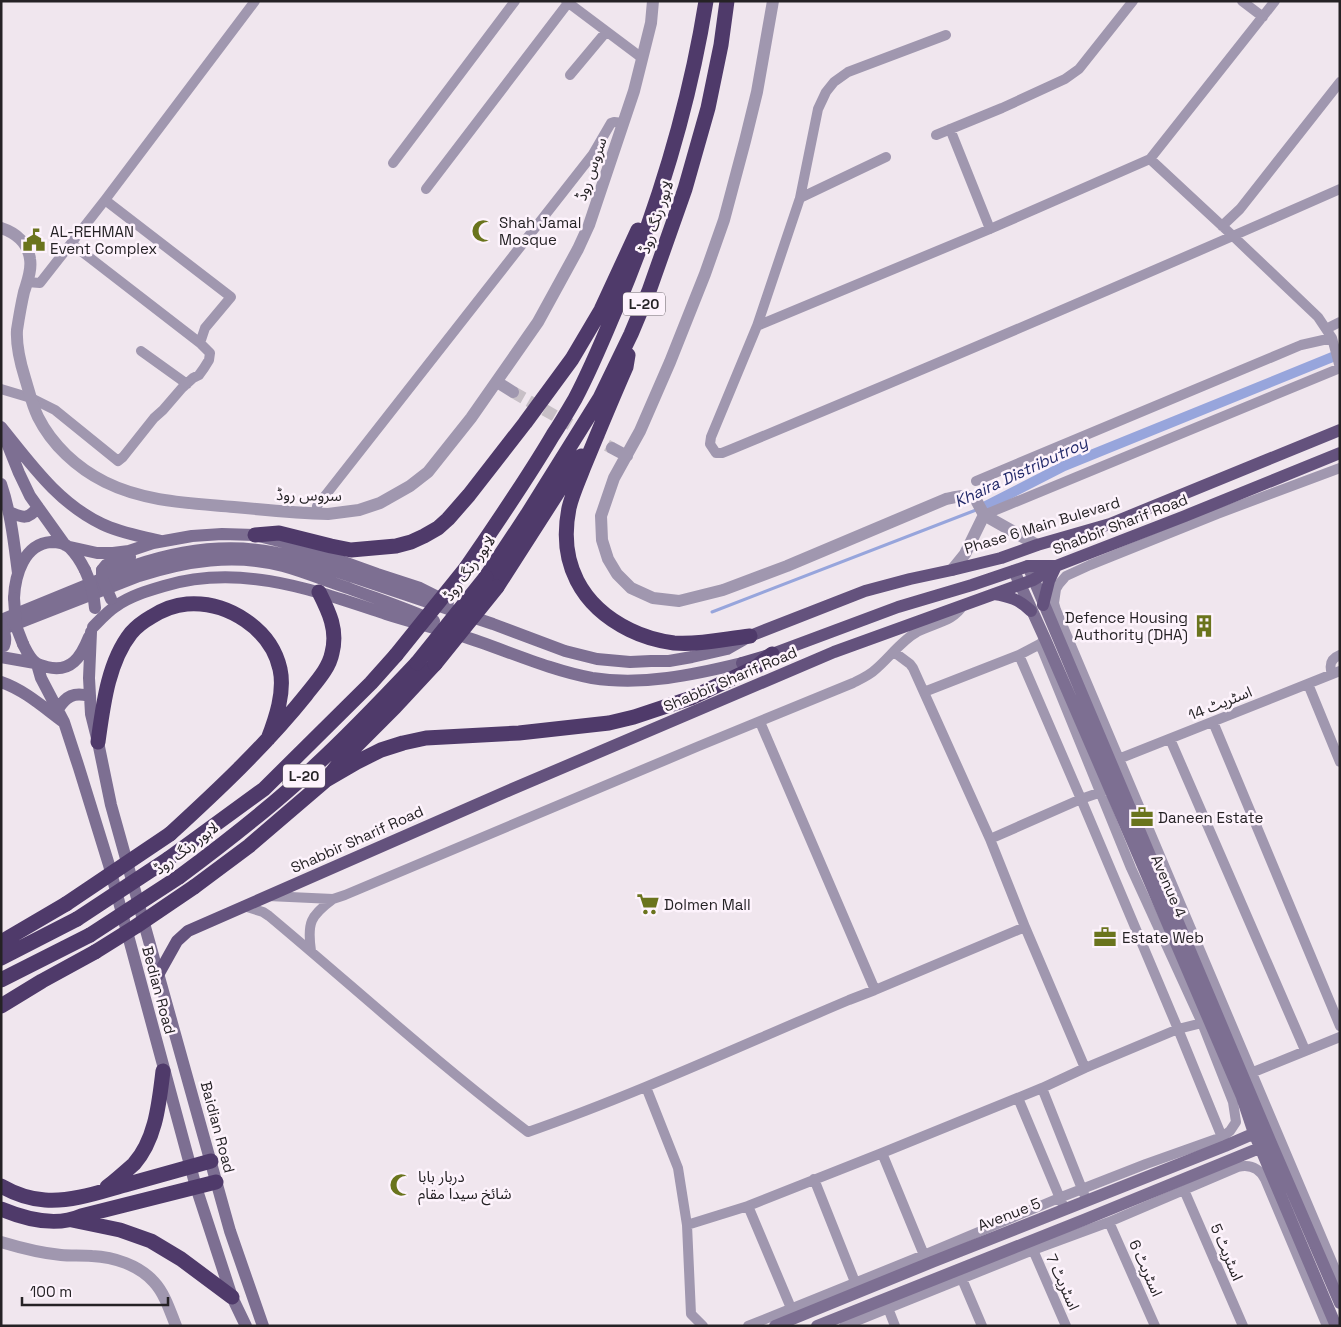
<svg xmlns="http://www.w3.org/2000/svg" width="1341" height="1327" viewBox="0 0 1341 1327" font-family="'Space Grotesk','Noto Sans Arabic',sans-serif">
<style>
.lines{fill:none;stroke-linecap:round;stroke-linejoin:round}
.stream{stroke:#97a5dc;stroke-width:3}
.canal{stroke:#97a5dc;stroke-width:10}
.tertiary-tunnel{stroke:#c7bfc6;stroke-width:12;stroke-dasharray:12 6;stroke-linecap:butt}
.minor{stroke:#a097af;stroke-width:10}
.tertiary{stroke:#a097af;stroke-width:12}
.secondary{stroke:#7d6f92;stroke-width:12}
.primary{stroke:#64527d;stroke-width:12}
.motorway{stroke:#4f3a6a;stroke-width:15}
.secondary-bridge{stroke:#7d6f92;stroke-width:12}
.motorway-bridge{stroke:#4f3a6a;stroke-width:15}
.labels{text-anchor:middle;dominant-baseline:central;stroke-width:5;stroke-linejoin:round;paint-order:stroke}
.shield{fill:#fdf3fc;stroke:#666166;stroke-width:1}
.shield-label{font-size:14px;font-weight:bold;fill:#252225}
.street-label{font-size:15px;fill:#252225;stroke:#fdf3fc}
.poi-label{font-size:15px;fill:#252225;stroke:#fdf3fc;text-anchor:start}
.water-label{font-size:16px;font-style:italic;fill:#22296a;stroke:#fdf3fc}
</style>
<rect width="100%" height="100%" fill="#f0e6ee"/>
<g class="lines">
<path class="stream" d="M712 612 976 510"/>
<path class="canal" d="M984 507 1064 466 1340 354"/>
<path class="tertiary-tunnel" d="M513 392 612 448"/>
<path class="minor" d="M566 1 642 58
M1242 1 1263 17
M946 35 848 72 834 82 826 92 818 109 800 198 757 326 711 437 710 444 716 453H722L732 449C935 365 1138 278 1340 189
M570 75 606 32
M950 129 990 229
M936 135 1002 108 1065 79 1079 69 1133 1
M393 163 515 1
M426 189 568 3
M800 198 886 157
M1222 226 1240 209 1340 82
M72 244 200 343
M27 282 40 283 105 200 255 1
M757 326 990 229 1150 159
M1326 329 1340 322
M141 351 187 384
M1 389 31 398 55 410 118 461 123 457 154 418 163 410 182 388 193 378 199 375 204 368 209 360 210 353 200 343 205 328 231 297 105 200
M1340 468 1217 514 1090 565 1066 576 1059 584 1056 589 1054 603 1056 610C1149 835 1245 1058 1340 1281
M976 481 1301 345 1332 338
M316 514 317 506 593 154 611 123 614 122 623 123
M984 515 1340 368 1332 338 1318 317 1233 236 1150 159 1275 1
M1040 644 1019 655 1081 799 1178 1029 1224 1142
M894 652 910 664 913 668 990 839
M1332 674C1329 665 1330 659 1340 655
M1308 684 1340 762
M924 692 1019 655
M760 722 875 990
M1213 722 1340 1026
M1170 739 1305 1050
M1111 762 1340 671
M1107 790 1081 799 990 839 1025 927 1085 1068 1178 1029 1202 1023
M268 896 333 899 345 895 699 746 853 683C861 679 870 675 876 669 890 657 902 640 917 632 933 623 954 622 963 605
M244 906 263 912 269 916C355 988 438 1064 528 1132 637 1094 742 1045 849 1000L875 990 1025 927
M311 951C307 923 310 916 333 899
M1251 1073 1340 1037
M646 1087 678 1168 687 1225
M1042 1088 1084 1194
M1018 1098 1062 1203
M882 1153 924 1255
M814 1179 857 1287
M1184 1190 1243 1326
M748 1206 791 1308
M1109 1222 1155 1326
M1033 1250 1066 1326
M962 1279 982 1326
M888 1308 895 1326
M703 1326 691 1314 687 1225 748 1206 882 1153 1042 1088 1085 1068
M748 1326 924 1255 1059 1198 1146 1164 1222 1137 1230 1131 1236 1122 1233 1102 1202 1023 1131 868 1040 644 1045 639
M844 1326 1033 1250 1109 1222 1238 1167C1250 1164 1259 1168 1265 1179L1327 1326"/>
<path class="tertiary" d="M773 1 757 92 745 141 724 220 705 274 670 362 640 431 614 478 601 516 602 540 608 559 617 574 631 588 653 598 679 601 723 590 787 566 946 499C956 497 965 494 975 498L984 515 965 554 952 570
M1 228C16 233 28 243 30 259 32 270 27 282 24 292 21 305 19 317 17 330 16 346 20 362 25 378 29 391 32 405 38 417 52 445 77 468 105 482 145 502 190 503 234 507 265 510 297 513 328 514L359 510 380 503 410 486 428 472 471 418 538 322 578 249 589 225 634 91 651 23 653 1
M497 382 513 392
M612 448 627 456
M984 515 1037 545
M1 1242C21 1248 40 1253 61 1255 71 1256 81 1255 92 1256 114 1257 139 1265 154 1282 165 1294 170 1311 176 1326"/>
<path class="secondary" d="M1 427C31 464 58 503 102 524 120 533 141 536 161 541
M5 438 19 473 30 496 65 545
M1 484C11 513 14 543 18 573
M9 512C23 518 28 520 38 507
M70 547 97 553H113L129 551 153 543 192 536 222 534 255 535 299 546 377 574 420 588 448 602
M1028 566 1271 1143 1340 1303
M102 570 106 565 130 557
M1014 571 1045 639 1110 789 1242 1097 1254 1133 1336 1326
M14 598C15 575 24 544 51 542 58 542 65 543 70 548 76 554 81 562 85 570
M1 620 133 566C185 548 241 542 294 557L493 624 565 651 597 659 630 662 651 661H669L692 657 727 649 748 637
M93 627C100 620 107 612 116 606 130 596 147 591 164 586 241 563 313 590 386 614 417 624 449 631 480 642 517 655 554 671 592 678 642 686 693 675 742 663
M6 628 139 576C186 561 234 553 283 566 305 572 326 581 348 588 377 599 406 608 434 621
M91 632 89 678 91 714 98 742 111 805 230 1231 263 1326
M23 644C26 650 30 659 36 663 39 665 43 666 47 667 71 673 81 657 89 637
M1 657 35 663
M37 664 41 678 64 722 79 768 109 865 196 1187 232 1297 246 1326
M1 682C24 690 42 706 62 721
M58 709C66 696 74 692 89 696
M775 1326 932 1262 1225 1146 1262 1130
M817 1326 1086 1219 1267 1145"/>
<path class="primary" d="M994 594C1009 596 1020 600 1031 611
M1043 605 1049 581 1056 566
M750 636 865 591 910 579 952 570 1001 558 1037 545 1110 524 1340 430
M742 663 772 654 898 607 972 585 1028 566H1056
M158 975 177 941 188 931 510 790 834 652 1033 580 1056 566 1185 516 1340 453"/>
<path class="motorway" d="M628 355 626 367C611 401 597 435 583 469 578 482 572 495 569 508 558 563 581 606 630 630 644 637 659 641 674 643 700 645 724 639 750 636
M255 535 279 533 331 546 351 550 396 546 411 542 424 536 438 528 448 519 469 495 525 423 572 359 601 310 638 230
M466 568C496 524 526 481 553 435 561 423 568 411 575 399 591 369 604 337 617 306 658 208 689 107 706 1
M486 577 527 515 600 398 631 334 649 291 685 189 708 108 721 45 727 1
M497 587 581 456
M98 742C103 706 108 662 131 633 137 626 144 621 151 617 162 610 174 605 187 604 228 601 271 629 280 669 285 692 276 718 268 739
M326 780 357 762 381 750 403 743 426 738 519 733 609 723 634 717 691 698 756 667 772 654
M170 834C218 790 265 746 306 695 315 683 329 669 332 653 338 630 329 612 319 592
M168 859 264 789 371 683 396 655
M179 877C226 842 273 806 315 766 351 733 384 698 417 663
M194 887 249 846 326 780 341 761 395 707 435 664
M1 942 66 904
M1 958 77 919
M1 980 90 935
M1 1006 42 981 95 952
M1 1186C15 1194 29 1199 45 1200 72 1202 100 1192 125 1185 154 1177 182 1169 211 1161
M107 1187C116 1180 125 1172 134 1164 156 1139 159 1103 163 1071
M1 1209C25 1219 56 1227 81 1216L216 1182
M72 1220 120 1230 151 1241 181 1259 232 1297"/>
<path class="secondary-bridge" d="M85 570C91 583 94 594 95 608
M102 570V578L111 599
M14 598 16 626 23 644
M1 624C4 631 7 639 4 646"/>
<path class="motorway-bridge" d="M396 655 466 568
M417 663 486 577
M435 664 497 587
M66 904 170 834
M77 919 168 859
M90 935 179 877
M95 952 135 927 194 887"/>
</g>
<defs>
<symbol id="mosque-bare" viewBox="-9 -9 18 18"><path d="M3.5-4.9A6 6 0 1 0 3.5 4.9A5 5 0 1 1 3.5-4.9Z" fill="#6a741d" stroke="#fdf3fc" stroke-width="2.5" paint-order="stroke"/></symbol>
<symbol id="civic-bare" viewBox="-9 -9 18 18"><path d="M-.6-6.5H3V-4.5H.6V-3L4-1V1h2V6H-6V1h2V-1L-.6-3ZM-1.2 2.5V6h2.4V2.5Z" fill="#6a741d" stroke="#fdf3fc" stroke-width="2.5" paint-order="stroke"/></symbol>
<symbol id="building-bare" viewBox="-9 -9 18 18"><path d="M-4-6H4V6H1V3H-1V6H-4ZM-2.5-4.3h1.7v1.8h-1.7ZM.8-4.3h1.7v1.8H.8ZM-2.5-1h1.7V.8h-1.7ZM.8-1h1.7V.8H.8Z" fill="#6a741d" stroke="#fdf3fc" stroke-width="2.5" paint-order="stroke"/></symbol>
<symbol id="office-bare" viewBox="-9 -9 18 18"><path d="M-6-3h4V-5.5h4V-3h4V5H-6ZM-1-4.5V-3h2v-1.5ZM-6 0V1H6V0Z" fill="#6a741d" stroke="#fdf3fc" stroke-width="2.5" paint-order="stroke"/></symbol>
<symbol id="supermarket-bare" viewBox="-9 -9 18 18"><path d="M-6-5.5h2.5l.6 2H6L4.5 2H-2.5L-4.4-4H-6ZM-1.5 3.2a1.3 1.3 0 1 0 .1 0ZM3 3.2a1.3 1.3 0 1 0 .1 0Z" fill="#6a741d" stroke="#fdf3fc" stroke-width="2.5" paint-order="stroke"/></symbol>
</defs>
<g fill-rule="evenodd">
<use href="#mosque-bare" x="467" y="215" width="32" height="32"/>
<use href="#civic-bare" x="18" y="224" width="32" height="32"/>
<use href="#building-bare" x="1188" y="610" width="32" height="32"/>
<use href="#office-bare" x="1126" y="801" width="32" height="32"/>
<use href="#supermarket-bare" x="632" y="888" width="32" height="32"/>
<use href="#office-bare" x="1089" y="921" width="32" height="32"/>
<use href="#mosque-bare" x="385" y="1169" width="32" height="32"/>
</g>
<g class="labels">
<g class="shield">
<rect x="623" y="292.5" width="42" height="23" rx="4"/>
<rect x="283" y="764.5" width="42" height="23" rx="4"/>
</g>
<g class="shield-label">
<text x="644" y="304">L-20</text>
<text x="304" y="776">L-20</text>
</g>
<g class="street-label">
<text transform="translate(591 169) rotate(-71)">سروس روڈ</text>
<text transform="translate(656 217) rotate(-71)">لاہور رنگ روڈ</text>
<text transform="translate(309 495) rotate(1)">سروس روڈ</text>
<text transform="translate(1120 524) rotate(-21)">Shabbir Sharif Road</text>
<text transform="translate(1042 525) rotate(-17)">Phase 6 Main Bulevard</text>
<text transform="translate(469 568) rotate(-54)">لاہور رنگ روڈ</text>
<text transform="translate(730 679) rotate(-23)">Shabbir Sharif Road</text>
<text transform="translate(1220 703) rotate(-22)">اسٹریٹ 14</text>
<text transform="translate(357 839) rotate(-24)">Shabbir Sharif Road</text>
<text transform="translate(186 848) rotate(-37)">لاہور رنگ روڈ</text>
<text transform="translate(1169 886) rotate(67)">Avenue 4</text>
<text transform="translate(159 990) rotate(75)">Bedian Road</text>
<text transform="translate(218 1127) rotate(75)">Baidian Road</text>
<text transform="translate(1009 1214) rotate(-21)">Avenue 5</text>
<text transform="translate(1227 1252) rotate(67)">اسٹریٹ 5</text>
<text transform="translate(1146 1268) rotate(66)">اسٹریٹ 6</text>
<text transform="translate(1063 1282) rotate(66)">اسٹریٹ 7</text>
</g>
<g class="poi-label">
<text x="499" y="222">Shah Jamal<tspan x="499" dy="17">Mosque</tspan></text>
<text x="50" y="231">AL-REHMAN<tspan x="50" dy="17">Event Complex</tspan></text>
<text x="1188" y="617" text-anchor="end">Defence Housing<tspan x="1188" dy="17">Authority (DHA)</tspan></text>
<text x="1158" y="817">Daneen Estate</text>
<text x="664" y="904">Dolmen Mall</text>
<text x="1122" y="937">Estate Web</text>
<text x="418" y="1176">دربار بابا<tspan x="418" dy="17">شائخ سیدا مقام</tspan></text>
</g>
<g class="water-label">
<text transform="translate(1021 472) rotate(-25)">Khaira Distributroy</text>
</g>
</g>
<rect width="1341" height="1327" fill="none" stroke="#252225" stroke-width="5"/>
<path d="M22 1297v8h146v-8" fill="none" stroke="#252225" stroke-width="2.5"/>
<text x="30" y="1297" font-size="15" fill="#252225" stroke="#fdf3fc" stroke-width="4" paint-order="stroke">100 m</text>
</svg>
